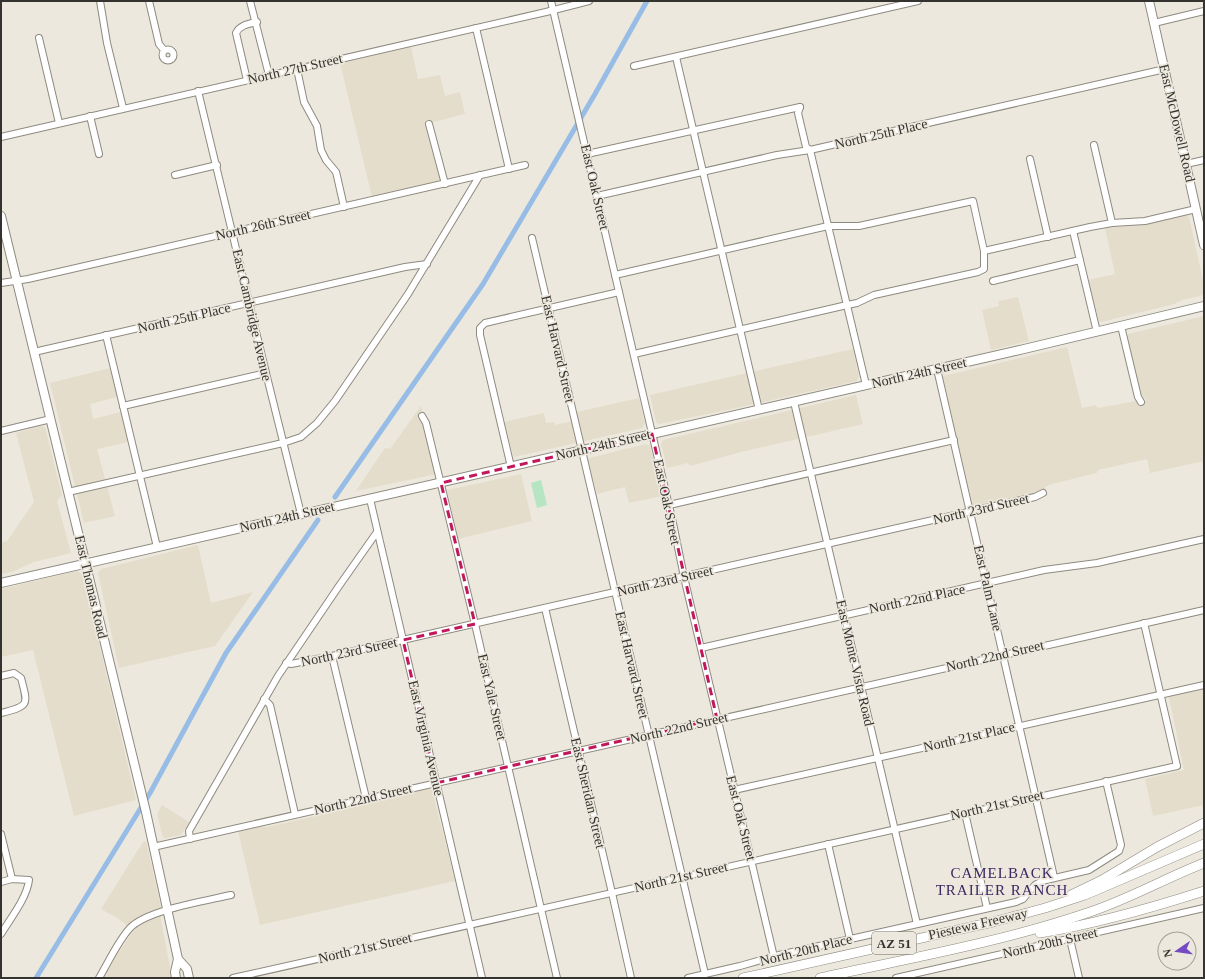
<svg xmlns="http://www.w3.org/2000/svg" width="1205" height="979" font-family="Georgia,serif">
	<style>
		.built { fill: #e4ddcb }
		.green { fill: #b5e5c2 }
		.lines { fill: none; stroke-linecap: round; stroke-linejoin: round }
		.canal { stroke: #97bce5; stroke-width: 5 }
		.minor-casing { stroke: #8e8a80; stroke-width: 8 }
		.major-casing { stroke: #8e8a80; stroke-width: 10 }
		.highway-casing { stroke: #8e8a80; stroke-width: 10 }
		.minor { stroke: #fff; stroke-width: 6 }
		.major { stroke: #fff; stroke-width: 8 }
		.highway { stroke: #fff; stroke-width: 9 }
		.marked { fill: none; stroke: #c2185b; stroke-width: 3; stroke-dasharray: 8 5; stroke-linejoin: round }
		.labels { text-anchor: middle; dominant-baseline: central; stroke-width: 3.5; stroke-linejoin: round; paint-order: stroke }
		.shield { fill: #ece8dd; stroke: #6c6963; stroke-width: 1 }
		.shield-label { font-size: 13px; font-weight: bold; fill: #35332f }
		.street-label { font-size: 14px; fill: #35332f; stroke: #ece8dd }
		.neighbourhood-label { font-size: 15px; letter-spacing: 1px; fill: #3b2762; stroke: #ece8dd }
	</style>
	<rect width="100%" height="100%" fill="#ece8dd"/>
	<g class="built">
		<polygon points="411,46 418,79 440,75 445,96 460,92 465,114 426,124 441,182 372,197 340,63"/>
		<polygon points="1185,215 1189,217 1204,285 1204,294 1200,296 1182,300 1174,304 1101,322 1099,321 1088,280 1115,274 1105,228 1140,225"/>
		<polygon points="1018,297 1029,341 991,350 982,310 999,306 998,301"/>
		<polygon points="1204,316 1204,461 1150,473 1147,459 1098,470 1097,473 1052,484 1045,487 1046,491 973,508 943,378 943,376 1067,347 1082,408 1095,405 1098,408 1136,401 1138,405 1142,406 1145,404 1146,401 1145,398 1141,395 1127,338 1128,334"/>
		<polygon points="853,349 859,376 857,381 723,411 659,424 656,422 650,395"/>
		<polygon points="110,368 117,397 90,404 93,419 121,412 128,442 97,449 115,516 84,523 50,383"/>
		<polygon points="856,395 863,424 741,452 690,466 688,463 667,468 661,444 663,440"/>
		<polygon points="639,398 645,424 642,428 514,457 513,455 504,422 544,413 546,423 554,422 555,425 578,420 577,412"/>
		<polygon points="421,406 437,474 356,491 385,448 390,449"/>
		<polygon points="41,426 45,427 62,495 57,501 71,553 34,562 12,572 1,574 1,543 7,541 34,502 16,433"/>
		<polygon points="646,444 650,446 662,496 629,503 625,487 597,494 588,460 589,458"/>
		<polygon points="521,474 532,521 458,539 447,490"/>
		<polygon points="198,545 211,603 253,592 215,646 119,668 98,573 101,569"/>
		<polygon points="77,571 83,575 136,800 74,816 33,650 1,657 1,589"/>
		<polygon points="1204,689 1204,805 1153,816 1145,779 1184,770 1169,697"/>
		<polygon points="427,788 432,790 455,881 260,925 238,831 259,826 267,827 346,809 352,805"/>
		<polygon points="162,805 189,822 181,835 166,838 163,838 157,814"/>
		<polygon points="146,841 161,907 161,920 172,978 103,978 118,953 134,930 117,918 101,909 143,842"/>
	</g>
	<polygon class="green" points="541,480 547,505 537,508 531,483"/>
	<g class="lines">
		<g class="canal">
			<polyline points="335,497 483,284 595,94 647,1"/>
			<polyline points="36,978 150,793 226,653 318,520"/>
		</g>
		<g class="minor-casing">
			<g id="minor">
				<polyline points="100,1 107,43 123,108"/>
				<polyline points="149,1 159,44 164,50"/>
				<polyline points="250,1 269,75"/>
				<polyline points="551,1 673,523 684,577 774,957"/>
				<polyline points="1154,23 1204,11"/>
				<polyline points="476,28 509,169"/>
				<polyline points="39,38 59,123"/>
				<circle cx="168" cy="55" r="5.5"/>
				<polyline points="676,57 759,410"/>
				<polyline points="634,66 918,1"/>
				<polyline points="297,69 304,102 317,126 321,150 326,160 336,172 337,176 344,207"/>
				<path d="M247,80L236,33C240,25 248,24 257,22"/>
				<polyline points="198,91 266,373 301,514"/>
				<polyline points="800,107 798,113 806,147 810,150 866,385"/>
				<polyline points="90,116 99,154"/>
				<polyline points="429,124 445,184"/>
				<polyline points="1,137 546,12 589,1"/>
				<polyline points="1094,145 1112,223"/>
				<polyline points="587,154 800,107"/>
				<polyline points="1030,159 1048,237"/>
				<polyline points="1186,164 1204,160"/>
				<polyline points="175,175 217,165"/>
				<polyline points="597,196 777,155 810,150 1165,69"/>
				<polyline points="1073,231 1097,332"/>
				<polyline points="532,238 705,974"/>
				<polyline points="984,251 1090,227 1112,223 1145,221 1196,209"/>
				<polyline points="615,275 828,226 859,226 973,201 984,251 984,269 978,272 874,295 857,303 847,305 634,354"/>
				<polyline points="993,281 1080,260"/>
				<polyline points="1,283 28,279 525,165"/>
				<polyline points="1121,326 1138,397 1141,402"/>
				<polyline points="106,335 157,547"/>
				<polyline points="34,352 405,267 427,264"/>
				<polyline points="937,369 1054,877"/>
				<polyline points="794,402 917,924"/>
				<polyline points="123,406 266,373"/>
				<polyline points="422,416 426,423 475,624 557,978"/>
				<polyline points="1,431 51,419"/>
				<polyline points="511,467 480,335 480,328 485,323 619,292"/>
				<polyline points="68,492 283,443 301,437 317,423 335,401 408,294 480,175"/>
				<polyline points="370,499 482,978"/>
				<polyline points="669,505 954,440"/>
				<polyline points="545,608 612,893 631,978"/>
				<polyline points="701,648 1044,570 1097,563 1204,539"/>
				<polyline points="332,656 366,798"/>
				<polyline points="286,663 291,664 332,656 990,507 1035,497 1043,493"/>
				<path d="M1,676L14,673L21,678C28,705 30,706 1,713"/>
				<polyline points="264,699 270,705 295,814"/>
				<polyline points="734,790 1204,685"/>
				<polyline points="965,813 987,908"/>
				<polyline points="1,834 12,879"/>
				<polyline points="190,839 189,831 278,676 339,586 377,532"/>
				<polyline points="828,844 850,939"/>
				<polyline points="153,847 1204,610"/>
				<path d="M1,882L12,879L29,880C27,898 10,919 1,934"/>
				<polyline points="1070,939 1079,978"/>
				<path d="M99,978C108,963 118,941 130,928C147,910 205,901 231,895"/>
				<polyline points="233,978 1177,766 1144,623"/>
				<polyline points="688,978 740,966 779,955 1016,902 1023,899 1035,885 1042,881 1089,870 1119,851 1121,845 1106,781"/>
				<polyline points="896,978 1204,908"/>
			</g>
		</g>
		<g class="major-casing">
			<g id="major">
				<polyline points="1149,1 1204,245"/>
				<polyline points="1,216 146,812 178,959 175,972 176,978"/>
				<polyline points="1,583 1024,349 1204,306"/>
				<polyline points="178,959 187,969 189,978"/>
			</g>
		</g>
		<g class="highway-casing">
			<g id="highway">
				<polyline points="1071,895 1102,880 1157,847 1204,823"/>
				<path d="M1040,933C1095,924 1151,908 1204,891"/>
				<polyline points="743,978 993,922 1045,908 1085,895 1204,844"/>
				<path d="M820,978C911,958 1002,942 1090,912C1129,899 1166,878 1204,863"/>
			</g>
		</g>
		<use href="#minor" class="minor"/>
		<use href="#major" class="major"/>
		<use href="#highway" class="highway"/>
	</g>
	<path class="marked" d="M652,434L717,719L436,783L403,640L475,624L441,483Z"/>
	<g class="labels">
		<rect class="shield" x="872" y="932" width="44" height="22" rx="3"/>
		<g class="shield-label">
			<text x="894" y="943">AZ 51</text>
		</g>
		<g class="street-label">
			<text transform="translate(295 69) rotate(-13)">North 27th Street</text>
			<text transform="translate(1177 123) rotate(77)">East McDowell Road</text>
			<text transform="translate(881 134) rotate(-13)">North 25th Place</text>
			<text transform="translate(595 187) rotate(77)">East Oak Street</text>
			<text transform="translate(263 225) rotate(-13)">North 26th Street</text>
			<text transform="translate(252 315) rotate(77)">East Cambridge Avenue</text>
			<text transform="translate(184 318) rotate(-13)">North 25th Place</text>
			<text transform="translate(558 349) rotate(77)">East Harvard Street</text>
			<text transform="translate(919 373) rotate(-13)">North 24th Street</text>
			<text transform="translate(603 445) rotate(-13)">North 24th Street</text>
			<text transform="translate(667 502) rotate(78)">East Oak Street</text>
			<text transform="translate(981 509) rotate(-13)">North 23rd Street</text>
			<text transform="translate(287 517) rotate(-13)">North 24th Street</text>
			<text transform="translate(665 581) rotate(-13)">North 23rd Street</text>
			<text transform="translate(91 587) rotate(77)">East Thomas Road</text>
			<text transform="translate(988 588) rotate(77)">East Palm Lane</text>
			<text transform="translate(917 599) rotate(-12)">North 22nd Place</text>
			<text transform="translate(349 652) rotate(-12)">North 23rd Street</text>
			<text transform="translate(995 656) rotate(-13)">North 22nd Street</text>
			<text transform="translate(855 663) rotate(77)">East Monte Vista Road</text>
			<text transform="translate(632 665) rotate(77)">East Harvard Street</text>
			<text transform="translate(492 697) rotate(77)">East Yale Street</text>
			<text transform="translate(679 728) rotate(-13)">North 22nd Street</text>
			<text transform="translate(969 737) rotate(-13)">North 21st Place</text>
			<text transform="translate(426 738) rotate(77)">East Virginia Avenue</text>
			<text transform="translate(588 793) rotate(77)">East Sheridan Street</text>
			<text transform="translate(363 799) rotate(-13)">North 22nd Street</text>
			<text transform="translate(997 805) rotate(-13)">North 21st Street</text>
			<text transform="translate(741 818) rotate(76)">East Oak Street</text>
			<text transform="translate(681 877) rotate(-13)">North 21st Street</text>
			<text transform="translate(978 924) rotate(-13)">Piestewa Freeway</text>
			<text transform="translate(1050 943) rotate(-13)">North 20th Street</text>
			<text transform="translate(365 948) rotate(-13)">North 21st Street</text>
			<text transform="translate(806 950) rotate(-14)">North 20th Place</text>
		</g>
		<g class="neighbourhood-label">
			<text x="1002" y="873">CAMELBACK<tspan x="1002" dy="17">TRAILER RANCH</tspan></text>
		</g>
	</g>
	<rect width="1205" height="979" fill="none" stroke="#35332f" stroke-width="4"/>
	<g transform="translate(1177 951) rotate(257)"><circle r="19" fill="#ece8dd" stroke="#a3a097"/>
	<path d="M0-3L7 15L0 10L-7 15Z" fill="#754bc3"/>
	<text y="-6" font-size="11" font-weight="bold" text-anchor="middle" fill="#35332f">N</text>
	</g>
</svg>
